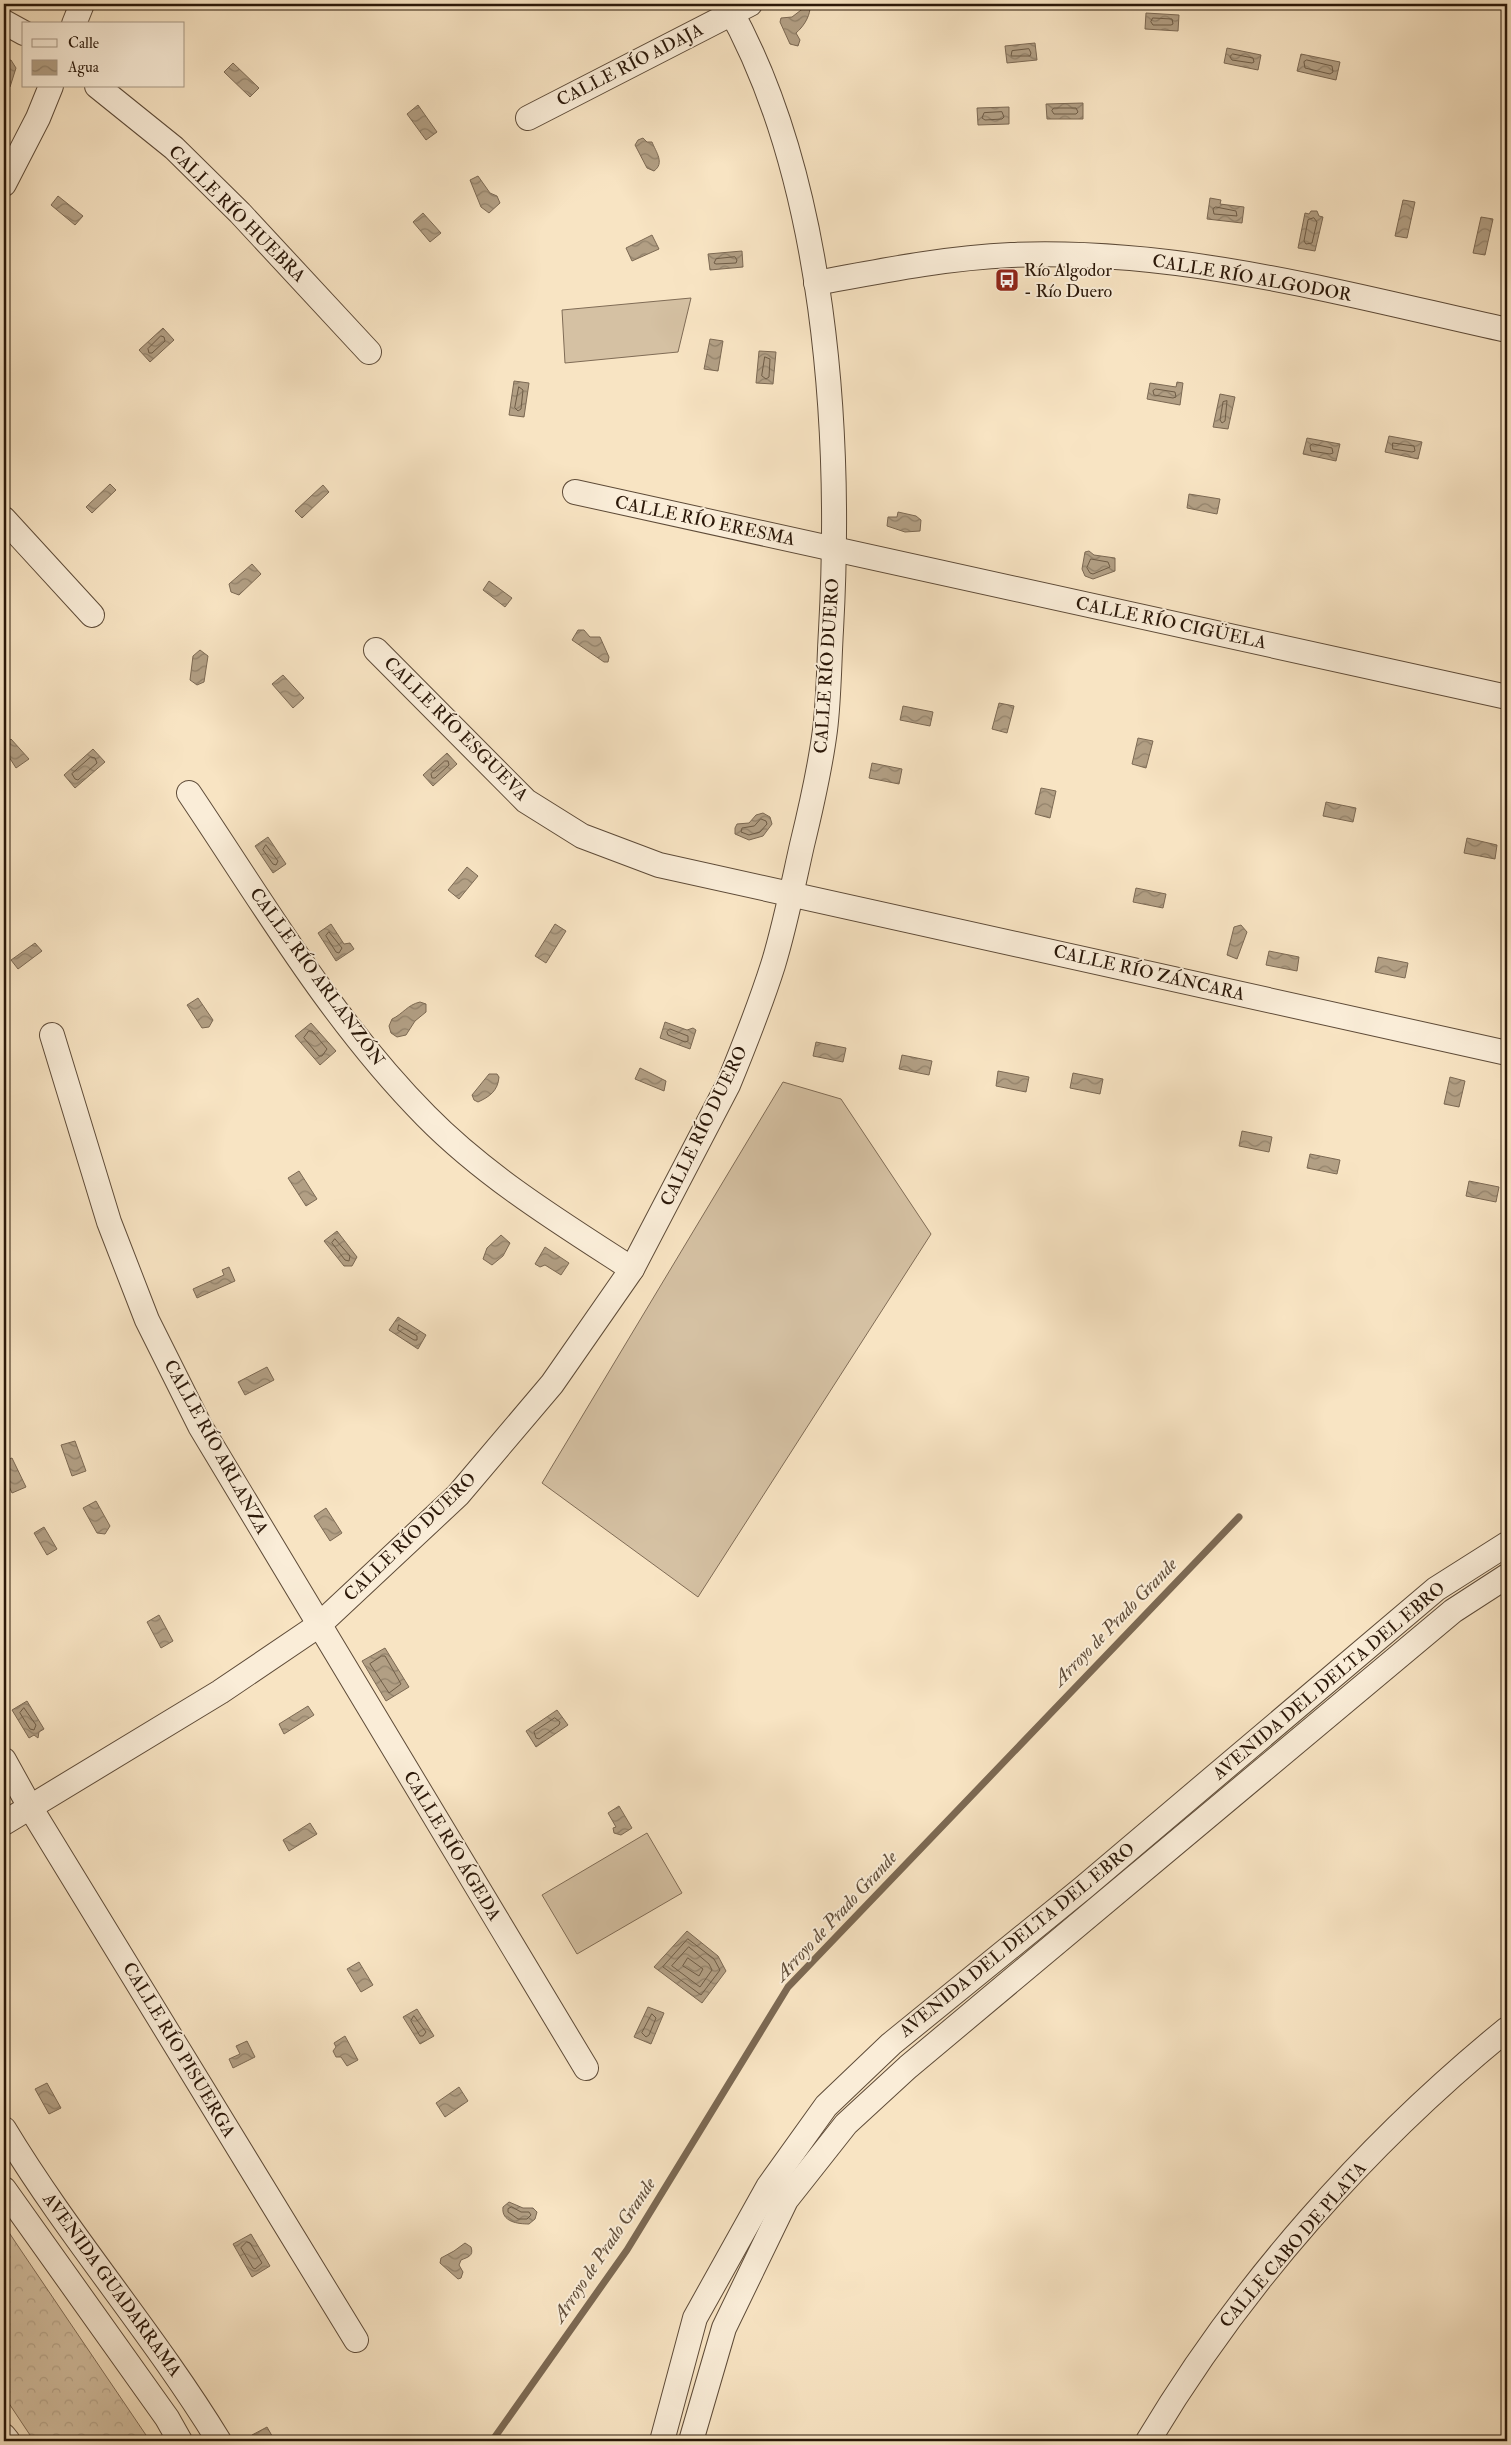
<svg xmlns="http://www.w3.org/2000/svg" width="1511" height="2445" font-family="'IM FELL Double Pica',serif">
	<style>
		.grass { fill: #d5c1a3; stroke: #806c56 }
		.forest { fill: url(#forest-crowns); stroke: #806c56 }
		.water { fill: url(#water-waves); stroke: #7c6953 }
		.lines { fill: none; stroke-linecap: round; stroke-linejoin: round }
		.shore { stroke: #6e5c46; stroke-width: 1 }
		.stream { stroke: #7c6953; stroke-width: 7 }
		.minor-casing { stroke: #5e4b38; stroke-width: 26 }
		.minor { stroke: #faedd8; stroke-width: 24 }
		.labels { text-anchor: middle; dominant-baseline: central; stroke-width: 4; stroke-linejoin: round; paint-order: stroke }
		.street-label { font-size: 18px; fill: #2b1809; stroke: #faedd8 }
		.poi-label { font-size: 18px; fill: #2b1809; stroke: #faedd8; text-anchor: start }
		.water-label { font-size: 19px; font-style: italic; fill: #614e3a; stroke: #faedd8 }
	</style>
	<defs>
		<pattern id="forest-crowns" width="20" height="18" patternUnits="userSpaceOnUse" patternTransform="scale(1.25)"><rect width="20" height="18" fill="#d5c1a3"/><path d="M2 6a3 3 0 1 1 6 0M12 15a3 3 0 1 1 6 0" fill="none" stroke="#b7a58b"/></pattern>
		<pattern id="water-waves" width="16" height="10" patternUnits="userSpaceOnUse" patternTransform="scale(1.25)"><rect width="16" height="10" fill="#b29f84"/><path d="M0 5q4-4 8 0t8 0" fill="none" stroke="#91816a"/></pattern>
	</defs>
	<rect width="100%" height="100%" fill="#f8e4c3"/>
	<filter id="stains"><feTurbulence type="fractalNoise" baseFrequency=".004" numOctaves="4"/><feColorMatrix values="0 0 0 0 .2 0 0 0 0 .09 0 0 0 0 .02 0 0 0 .5 -.17"/></filter>
	<radialGradient id="worn" r=".72"><stop offset=".6" stop-color="#630" stop-opacity="0"/><stop offset="1" stop-color="#630" stop-opacity=".3"/></radialGradient>
	<g class="grass">
		<polygon points="691,298 678,352 565,363 562,310"/>
		<polygon points="783,1082 841,1099 931,1234 698,1597 542,1483"/>
		<polygon points="647,1833 682,1893 577,1954 542,1895"/>
	</g>
	<polygon class="forest" points="4,2225 18,2246 150,2441 34,2441 4,2396"/>
	<g class="water">
		<path d="M805,7L810,9C809,18 803,27 796,33L800,40L798,46L790,44L780,22L781,18L792,17Z"/>
		<polygon points="1146,13 1179,15 1178,31 1145,29"/>
		<polygon points="1035,43 1037,60 1007,63 1005,46"/>
		<polygon points="1227,48 1261,55 1258,70 1224,63"/>
		<polygon points="1301,54 1340,62 1336,80 1297,71"/>
		<polygon points="11,60 16,68 10,87 4,91 4,61"/>
		<polygon points="233,63 259,88 250,97 224,72"/>
		<polygon points="1083,103 1083,119 1047,119 1046,104"/>
		<polygon points="418,105 437,132 426,140 407,114"/>
		<polygon points="1009,107 1009,124 978,125 977,108"/>
		<path d="M643,138L647,142H652C656,152 665,163 654,171L647,168L635,145L638,140Z"/>
		<polygon points="478,176 490,193 497,196 500,203 489,213 481,207 470,180"/>
		<polygon points="58,196 83,216 75,225 51,205"/>
		<polygon points="1210,198 1221,200 1220,204 1244,207 1242,223 1207,219"/>
		<polygon points="1403,200 1415,202 1407,238 1395,236"/>
		<polygon points="1311,211 1317,211 1319,216 1323,217 1315,251 1298,248 1305,213 1309,214"/>
		<polygon points="423,213 441,233 430,242 413,222"/>
		<polygon points="1481,217 1493,219 1485,255 1473,253"/>
		<polygon points="652,235 659,249 632,261 626,248"/>
		<polygon points="742,251 743,267 710,270 708,254"/>
		<polygon points="163,328 174,340 150,362 139,350"/>
		<polygon points="710,339 723,341 718,371 704,369"/>
		<polygon points="759,351 776,352 773,384 756,383"/>
		<polygon points="514,381 529,383 524,417 509,415"/>
		<polygon points="1177,382 1183,383 1180,405 1147,399 1150,383 1176,387"/>
		<polygon points="1220,394 1235,397 1228,429 1213,427"/>
		<polygon points="1389,436 1422,442 1418,459 1385,452"/>
		<polygon points="1307,438 1340,444 1336,461 1303,454"/>
		<polygon points="110,484 116,490 92,513 86,507"/>
		<polygon points="323,485 329,492 302,518 295,511"/>
		<polygon points="1189,494 1220,499 1217,514 1187,508"/>
		<polygon points="898,512 916,516 921,520 920,531 905,532 887,526 888,517 897,517"/>
		<polygon points="1089,551 1094,555 1115,558 1115,571 1093,579 1085,576 1082,569 1085,552"/>
		<polygon points="252,564 261,574 239,595 231,592 229,584"/>
		<polygon points="489,581 512,598 505,607 483,590"/>
		<polygon points="578,630 584,630 590,637 600,637 609,657 608,662 604,662 572,640"/>
		<polygon points="200,650 208,656 204,682 197,685 190,680 193,656"/>
		<polygon points="283,675 304,698 293,708 272,684"/>
		<polygon points="999,703 1014,706 1007,733 992,729"/>
		<polygon points="903,706 933,712 930,726 900,720"/>
		<polygon points="1138,738 1153,741 1146,768 1132,764"/>
		<polygon points="11,739 29,759 16,768 4,749 4,745"/>
		<polygon points="93,749 105,762 75,788 64,775"/>
		<polygon points="447,753 457,764 433,786 423,775"/>
		<polygon points="872,763 902,769 899,784 869,778"/>
		<polygon points="1041,788 1056,791 1050,818 1035,814"/>
		<polygon points="1326,802 1356,808 1353,822 1323,816"/>
		<polygon points="763,813 770,817 772,824 763,836 749,840 735,834 735,828 737,824 749,823 756,815"/>
		<polygon points="268,837 286,864 273,873 255,846"/>
		<polygon points="1467,838 1497,845 1495,859 1464,853"/>
		<polygon points="467,867 478,876 459,899 448,890"/>
		<polygon points="1136,888 1166,894 1163,908 1133,902"/>
		<polygon points="331,924 344,944 350,943 354,949 336,961 318,933"/>
		<polygon points="555,924 566,931 546,963 535,956"/>
		<polygon points="1241,925 1247,932 1237,959 1227,955 1234,927"/>
		<polygon points="35,943 42,951 18,969 11,960"/>
		<polygon points="1269,951 1299,957 1297,971 1266,965"/>
		<polygon points="1378,957 1408,963 1405,978 1375,972"/>
		<polygon points="198,998 213,1020 209,1027 202,1028 187,1005"/>
		<path d="M420,1002L426,1004V1012L415,1021L406,1035L397,1037L391,1033L389,1026L392,1019C403,1014 407,1005 420,1002Z"/>
		<polygon points="665,1022 687,1030 693,1028 696,1030 690,1049 660,1038"/>
		<polygon points="311,1023 336,1051 320,1065 295,1036"/>
		<polygon points="816,1042 846,1048 843,1062 813,1056"/>
		<polygon points="902,1055 932,1061 929,1075 899,1069"/>
		<polygon points="640,1068 666,1081 664,1091 635,1079"/>
		<polygon points="998,1071 1029,1077 1026,1092 996,1086"/>
		<polygon points="1073,1073 1103,1079 1100,1094 1070,1088"/>
		<path d="M489,1074H497L499,1077C498,1091 489,1097 478,1102L474,1100L472,1095Z"/>
		<polygon points="1450,1077 1465,1081 1459,1107 1444,1104"/>
		<polygon points="1242,1131 1272,1137 1269,1152 1239,1146"/>
		<polygon points="1310,1154 1340,1160 1337,1174 1307,1168"/>
		<polygon points="299,1171 317,1199 306,1206 288,1178"/>
		<polygon points="1469,1181 1499,1187 1496,1202 1466,1196"/>
		<polygon points="337,1231 357,1257 352,1266 344,1266 324,1241"/>
		<polygon points="501,1235 510,1243 503,1256 492,1265 483,1259 487,1248"/>
		<polygon points="545,1247 569,1263 561,1275 545,1265 540,1267 535,1264"/>
		<polygon points="229,1267 235,1281 197,1298 193,1289 224,1275 222,1270"/>
		<polygon points="398,1317 426,1335 418,1349 389,1330"/>
		<polygon points="267,1367 274,1380 245,1395 238,1382"/>
		<polygon points="75,1441 86,1471 72,1476 61,1445"/>
		<polygon points="12,1458 26,1487 12,1493 4,1475 4,1461"/>
		<polygon points="96,1501 110,1526 105,1534 97,1533 83,1508"/>
		<polygon points="326,1508 342,1533 330,1541 314,1516"/>
		<polygon points="44,1527 57,1549 47,1555 34,1533"/>
		<polygon points="159,1615 173,1641 161,1648 147,1622"/>
		<polygon points="385,1648 409,1687 386,1701 362,1661"/>
		<polygon points="27,1701 44,1729 39,1732 38,1738 34,1735 29,1738 12,1710"/>
		<polygon points="308,1706 314,1715 284,1734 279,1724"/>
		<polygon points="557,1710 568,1725 536,1747 526,1731"/>
		<polygon points="619,1806 632,1828 621,1835 614,1833 613,1828 616,1827 608,1813"/>
		<polygon points="310,1823 317,1834 289,1851 283,1840"/>
		<polygon points="687,1931 718,1956 726,1971 702,2003 654,1967"/>
		<polygon points="359,1962 373,1985 361,1992 347,1969"/>
		<polygon points="648,2007 664,2013 651,2044 634,2037"/>
		<polygon points="417,2009 434,2036 420,2044 403,2017"/>
		<polygon points="345,2036 358,2060 347,2066 341,2057 336,2057 333,2051 336,2047 334,2043"/>
		<polygon points="247,2041 255,2057 233,2068 229,2059 240,2054 236,2046"/>
		<polygon points="47,2083 61,2108 49,2114 35,2089"/>
		<polygon points="459,2087 468,2101 445,2117 436,2103"/>
		<path d="M509,2202L523,2208H533L537,2212L535,2219L529,2224C518,2224 501,2222 503,2207Z"/>
		<polygon points="251,2234 270,2266 252,2277 233,2244"/>
		<path d="M465,2243L471,2247C474,2256 468,2257 461,2260L459,2265L463,2272L461,2278L458,2279L440,2263L441,2258L454,2251Z"/>
		<polygon points="267,2427 275,2441 255,2441 252,2435"/>
	</g>
	<g class="lines">
		<g class="shore">
			<polygon points="1153,18 1172,19 1173,24 1171,25 1153,25 1151,22"/>
			<polygon points="1029,49 1031,53 1030,56 1011,56 1012,51"/>
			<polygon points="1233,54 1253,58 1254,62 1252,63 1232,60 1230,57"/>
			<polygon points="1307,60 1332,66 1333,72 1330,74 1305,68 1304,62"/>
			<polygon points="1054,108 1076,108 1078,112 1076,114 1054,114 1052,111"/>
			<polygon points="1002,112 1004,117 1002,119 985,120 982,118 984,113"/>
			<polygon points="1216,207 1236,211 1237,216 1214,214 1213,209"/>
			<polygon points="1314,218 1317,222 1312,243 1306,244 1304,241 1308,220"/>
			<polygon points="735,257 737,260 736,263 716,264 714,263 716,259"/>
			<polygon points="161,336 164,337 165,341 152,353 149,353 148,349"/>
			<polygon points="765,357 770,359 769,377 766,379 762,376"/>
			<polygon points="519,387 523,390 521,409 518,411 515,408"/>
			<polygon points="1156,389 1175,392 1176,397 1173,398 1154,395 1153,391"/>
			<polygon points="1227,401 1225,421 1222,423 1220,420 1223,402"/>
			<polygon points="1393,443 1414,446 1415,451 1412,452 1393,449"/>
			<polygon points="1313,444 1332,448 1333,453 1330,454 1311,451 1310,446"/>
			<polygon points="1091,559 1108,562 1110,567 1093,574 1090,573 1087,568"/>
			<polygon points="91,757 95,758 97,763 78,780 75,779 72,774"/>
			<polygon points="445,761 448,761 449,765 435,778 432,778 431,774"/>
			<polygon points="761,819 766,821 767,824 760,832 749,835 741,832 742,828 754,826"/>
			<polygon points="266,845 278,861 276,865 273,864 263,850"/>
			<polygon points="329,932 342,948 339,953 336,952 326,936"/>
			<polygon points="670,1029 688,1036 688,1041 685,1042 668,1035 667,1032"/>
			<polygon points="309,1031 312,1031 327,1049 322,1056 319,1056 304,1038"/>
			<polygon points="335,1239 350,1256 349,1261 345,1260 332,1243"/>
			<polygon points="399,1325 417,1336 417,1340 414,1340 398,1330"/>
			<polygon points="382,1656 385,1656 401,1684 389,1693 370,1664"/>
			<polygon points="24,1708 36,1725 34,1730 30,1729 20,1713"/>
			<polygon points="555,1718 560,1722 559,1725 539,1739 536,1738 534,1732"/>
			<polygon points="688,1939 714,1959 720,1970 701,1995 663,1967"/>
			<polygon points="689,1947 709,1964 712,1970 700,1987 672,1966"/>
			<polygon points="688,1958 703,1969 699,1976 683,1966"/>
			<polygon points="652,2014 656,2018 649,2035 646,2037 642,2033"/>
			<polygon points="414,2016 426,2032 423,2036 420,2036 411,2021"/>
			<polygon points="512,2207 521,2212 529,2212 531,2215 527,2219 518,2219 508,2212 508,2209"/>
			<polygon points="247,2242 250,2243 262,2263 255,2269 253,2268 241,2248"/>
		</g>
		<polyline class="stream" points="492,2441 627,2250 788,1987 1239,1517"/>
		<g class="minor-casing">
			<g id="minor">
				<polyline points="4,22 24,33"/>
				<polyline points="74,24 82,4"/>
				<polyline points="97,86 174,148 240,213 369,352"/>
				<polyline points="528,118 750,4"/>
				<polyline points="4,184 38,118 51,86"/>
				<path d="M816,283C881,271 945,258 1011,255C1180,248 1344,294 1507,330"/>
				<polyline points="575,492 1507,697"/>
				<polyline points="4,519 92,615"/>
				<polyline points="376,650 526,801 582,836 659,865 1507,1053"/>
				<path d="M189,793C263,903 332,1021 426,1116C486,1177 561,1223 632,1269"/>
				<polyline points="52,1035 109,1222 147,1320 200,1426 586,2068"/>
				<polyline points="4,1760 30,1807 356,2340"/>
				<path d="M4,1823L220,1692L319,1625L458,1495L552,1384L632,1269L728,1085C744,1046 760,1006 773,965C785,926 793,885 802,845C811,808 820,769 825,730C829,698 829,663 831,630C842,432 826,179 727,4"/>
				<path d="M4,2129C69,2237 153,2333 219,2441"/>
				<polyline points="4,2189 167,2418 180,2441"/>
				<polyline points="4,2436 8,2441"/>
				<polyline points="662,2441 695,2318 768,2187 826,2106 891,2044 1083,1888 1436,1589 1507,1544"/>
				<polyline points="691,2441 724,2328 786,2200 846,2124 908,2067 1453,1611 1507,1576"/>
				<path d="M1148,2441C1241,2285 1366,2144 1507,2029"/>
			</g>
		</g>
		<use href="#minor" class="minor"/>
	</g>
	<defs>
		<g id="bus-square" transform="scale(1.25)"><rect x="-9" y="-9" width="18" height="18" rx="4" fill="#8f2418" stroke="#faedd8"/><path d="M-5-6H5V4H4V6H2V4H-2V6H-4V4H-5ZM-3.5-4V0h7V-4ZM-3.5 1.2v1.5H-2V1.2ZM2 1.2v1.5H3.5V1.2Z" fill="#fff"/></g>
	</defs>
	<g fill-rule="evenodd">
		<use href="#bus-square" x="1007" y="280"/>
	</g>
	<g class="labels">
		<g class="street-label">
			<text transform="translate(630 65) rotate(-27)">CALLE RÍO ADAJA</text>
			<text transform="translate(237 214) rotate(45)">CALLE RÍO HUEBRA</text>
			<text transform="translate(1252 278) rotate(10)">CALLE RÍO ALGODOR</text>
			<text transform="translate(705 521) rotate(12)">CALLE RÍO ERESMA</text>
			<text transform="translate(1171 623) rotate(12)">CALLE RÍO CIGÜELA</text>
			<text transform="translate(827 666) rotate(-86)">CALLE RÍO DUERO</text>
			<text transform="translate(456 729) rotate(45)">CALLE RÍO ESGUEVA</text>
			<text transform="translate(1149 973) rotate(13)">CALLE RÍO ZÁNCARA</text>
			<text transform="translate(317 977) rotate(54)">CALLE RÍO ARLANZÓN</text>
			<text transform="translate(704 1126) rotate(-64)">CALLE RÍO DUERO</text>
			<text transform="translate(216 1447) rotate(61)">CALLE RÍO ARLANZA</text>
			<text transform="translate(410 1537) rotate(-44)">CALLE RÍO DUERO</text>
			<text transform="translate(1329 1681) rotate(-40)">AVENIDA DEL DELTA DEL EBRO</text>
			<text transform="translate(452 1846) rotate(59)">CALLE RÍO ÁGEDA</text>
			<text transform="translate(1017 1940) rotate(-39)">AVENIDA DEL DELTA DEL EBRO</text>
			<text transform="translate(179 2050) rotate(59)">CALLE RÍO PISUERGA</text>
			<text transform="translate(1293 2245) rotate(-49)">CALLE CABO DE PLATA</text>
			<text transform="translate(112 2285) rotate(54)">AVENIDA GUADARRAMA</text>
		</g>
		<g class="poi-label">
			<text x="1024" y="270">Río Algodor<tspan x="1024" dy="21">- Río Duero</tspan></text>
		</g>
		<g class="water-label">
			<text transform="translate(1115 1622) rotate(-46)">Arroyo de Prado Grande</text>
			<text transform="translate(836 1916) rotate(-47)">Arroyo de Prado Grande</text>
			<text transform="translate(604 2250) rotate(-56)">Arroyo de Prado Grande</text>
		</g>
	</g>
	<rect width="1511" height="2445" fill="none" stroke="#f8e4c3" stroke-width="20"/>
	<rect x="5" y="5" width="1501" height="2435" fill="none" stroke="#2b1809" stroke-width="2.5"/>
	<rect x="10" y="10" width="1491" height="2425" fill="none" stroke="#2b1809"/>
	<rect x="22" y="22" width="162" height="65" fill="#faedd8" stroke="#a79885"/>
	<rect x="32" y="39" width="25" height="8" fill="#faedd8" stroke="#a79885"/>
	<text x="68" y="48" font-size="15" fill="#2b1809">Calle</text>
	<rect x="32" y="60" width="25" height="15" fill="url(#water-waves)" stroke="#a79885"/>
	<text x="68" y="72" font-size="15" fill="#2b1809">Agua</text>
	<rect width="100%" height="100%" filter="url(#stains)"/>
	<rect width="100%" height="100%" fill="url(#worn)"/>
</svg>
